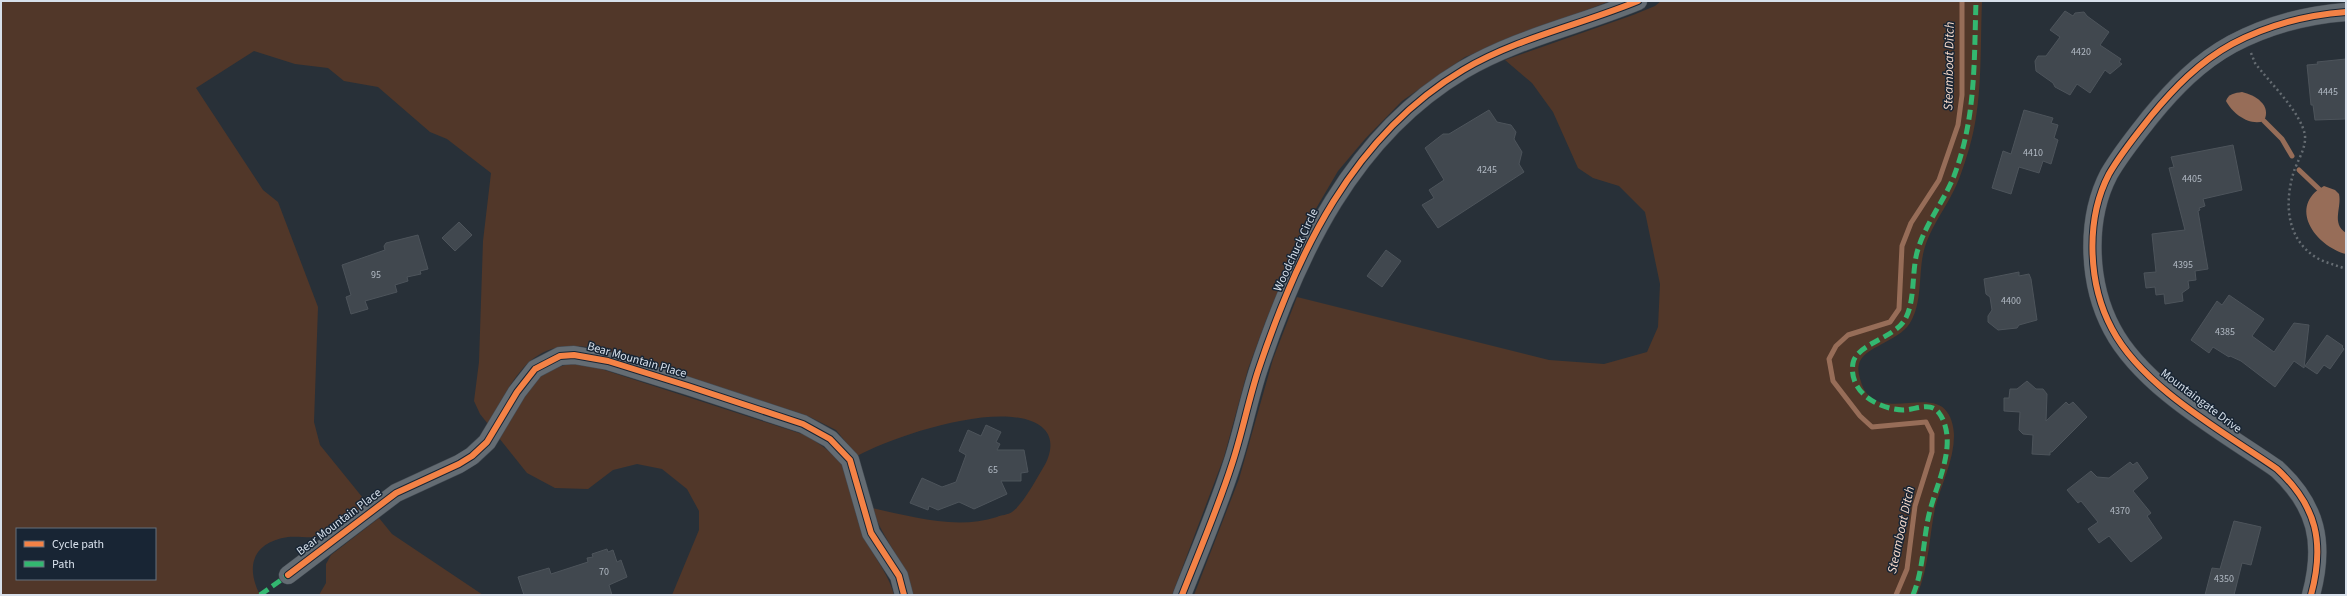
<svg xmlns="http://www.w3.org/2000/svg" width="2347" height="596" font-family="'Source Sans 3',sans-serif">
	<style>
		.green { fill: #513729; fill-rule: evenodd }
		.water { fill: #976d58 }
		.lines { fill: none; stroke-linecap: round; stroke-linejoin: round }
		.stream { stroke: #976d58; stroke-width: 5 }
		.building { fill: #41484f; stroke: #4d545b }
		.street-casing { stroke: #454c54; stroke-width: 19 }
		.path { stroke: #656c72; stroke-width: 2.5; stroke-dasharray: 2 3; stroke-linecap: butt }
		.street { stroke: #646c73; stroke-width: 18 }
		.quiet { stroke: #33b770; stroke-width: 5; stroke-dasharray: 10 5; stroke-linecap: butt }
		.cycleway-casing { stroke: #182534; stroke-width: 8 }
		.cycleway { stroke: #f48246; stroke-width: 6 }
		.labels { text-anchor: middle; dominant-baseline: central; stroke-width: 3; stroke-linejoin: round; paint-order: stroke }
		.number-label { font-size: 10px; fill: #b2bac4 }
		.street-label { font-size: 12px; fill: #d7e0eb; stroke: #182534 }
		.water-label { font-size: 13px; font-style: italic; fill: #fadccc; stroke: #182534 }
	</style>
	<rect width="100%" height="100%" fill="#283038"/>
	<g class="green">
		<path d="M1,1H1610L1465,57L1402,101L1365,139L1338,171L1304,229L1266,320L1248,369L1224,457L1172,595H913C907,563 882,539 872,508C914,517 956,530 997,517C1001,515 1008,515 1012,512C1023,504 1036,480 1043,468C1050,457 1055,440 1044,429C1010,396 893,436 857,456L836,430L808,416L599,349C532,335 517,373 488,424L480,414L474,401L479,362L483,241L491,173L447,139L430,132L378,87L344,81L328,68L295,64L254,51L196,88L263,190L278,202L318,307L314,422L320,445L367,503C352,515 335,533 315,537C307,538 297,536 288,537C253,542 245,566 260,595H1ZM17,529H155V579H17Z"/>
		<path d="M1661,1H1982C1980,50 1983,103 1969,149C1964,165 1959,182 1951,196C1942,213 1929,231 1924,250C1918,273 1923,302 1910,323C1898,342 1863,347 1859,364C1857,371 1860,378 1862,385C1877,423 1930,387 1947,412C1952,418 1954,429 1954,436C1954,460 1941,485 1935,508C1929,538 1929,567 1917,595H1194L1239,479L1273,359L1297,297L1549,360L1604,364L1647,352L1658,327L1660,284L1645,212L1619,186L1593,178L1578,168L1553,112L1532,83L1505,60L1633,15L1655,6Z"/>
		<path d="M573,363L589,365L805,435C817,442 829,450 839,461C852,477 853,511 861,530C870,553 888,571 894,595H672L699,530V511L687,489L662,469L637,464L613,470L588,489L555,488L527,473L499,438C512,418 523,392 541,376C550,369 562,366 573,363Z"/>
		<polygon points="379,518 392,534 483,595 319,595 326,583 326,564 331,555"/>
	</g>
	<g class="water">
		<path d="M2242,92C2255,95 2272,105 2264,121C2249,126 2233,114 2226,101C2228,94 2235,93 2242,92Z"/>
		<path d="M2324,186L2335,190L2339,194C2342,208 2331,223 2346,233V254C2315,246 2287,206 2324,186Z"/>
	</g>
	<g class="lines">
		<g class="stream">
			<polyline points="2264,121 2282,139 2292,156"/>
			<polyline points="2299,170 2319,189"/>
			<polyline points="1896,595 1907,569 1915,506 1932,452 1932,434 1926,422 1872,427 1860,416 1833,381 1829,359 1836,346 1848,335 1890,322 1899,309 1902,246 1911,223 1939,180 1958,125 1962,95 1962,1"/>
		</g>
	</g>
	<g class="building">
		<polygon points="2065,11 2073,16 2075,13 2084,12 2087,16 2109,32 2100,45 2121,59 2119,62 2122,64 2110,74 2105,70 2090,93 2077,84 2070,95 2055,87 2053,83 2036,71 2035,61 2038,56 2046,56 2060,37 2050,30"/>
		<polygon points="2346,59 2345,119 2315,120 2313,105 2311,105 2307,65 2318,64 2317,62"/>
		<polygon points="1489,110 1497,122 1511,125 1516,132 1514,139 1522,152 1519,164 1524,172 1438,228 1422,205 1434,198 1429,190 1444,180 1425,148 1443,134 1449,134"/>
		<polygon points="2024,110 2053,118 2051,123 2058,125 2054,138 2058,140 2051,164 2043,161 2039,173 2019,167 2011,194 1992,188 2003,151 2011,154"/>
		<polygon points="2233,145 2242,190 2203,199 2205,206 2199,208 2200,210 2198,211 2208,269 2195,271 2196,280 2188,281 2189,288 2182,293 2183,301 2165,304 2164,294 2156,295 2155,287 2146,288 2144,273 2156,272 2152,234 2185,230 2169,168 2174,167 2171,157"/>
		<polygon points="459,222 472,235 455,251 442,238"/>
		<polygon points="418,235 428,269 420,271 421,274 407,277 408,281 395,285 397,292 365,301 368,309 351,314 346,297 351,295 342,265 385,250 384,246 386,243"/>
		<polygon points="1386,250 1401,261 1382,287 1367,276"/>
		<polygon points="2019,272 2019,276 2029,274 2031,279 2037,320 2019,325 2017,328 1998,330 1988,322 1988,316 1992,310 1990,297 1986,294 1984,279"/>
		<polygon points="2229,295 2264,319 2252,336 2274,352 2294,323 2309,325 2304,368 2294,361 2275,387 2241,361 2230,356 2229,357 2213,347 2209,353 2191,340 2217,301 2222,305"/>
		<polygon points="2327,335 2343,346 2342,347 2344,349 2330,369 2324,365 2317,374 2305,366"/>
		<polygon points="2027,381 2036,389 2043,389 2047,394 2046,421 2066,402 2069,405 2073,402 2087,417 2052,452 2050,452 2050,455 2032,454 2033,435 2023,434 2019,430 2020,412 2004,411 2004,398 2009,398 2010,389 2017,389"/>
		<polygon points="986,425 1001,432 996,442 1000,444 997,450 1024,450 1028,472 1021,473 1021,481 1001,481 1007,494 974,509 959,502 938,510 929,506 928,510 910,503 922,478 942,487 956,482 966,455 959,451 968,430 981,436"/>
		<polygon points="2130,462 2133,465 2137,462 2148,478 2133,491 2151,513 2147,516 2162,538 2131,562 2109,536 2099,543 2088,529 2098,522 2081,501 2078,503 2067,490 2091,471 2097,477 2109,478"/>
		<polygon points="2234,521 2261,527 2251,565 2242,563 2234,595 2205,595 2212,568 2220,569"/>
		<polygon points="607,549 608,552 613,550 617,562 621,560 627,577 609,585 612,595 524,595 518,577 549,568 551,574 588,562 587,558 593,557 592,554"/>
	</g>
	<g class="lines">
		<g class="street-casing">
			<g id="street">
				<polyline points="288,575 396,493 459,464 472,456 487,442 517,392 535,369 560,356 574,355 608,361 688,386 803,424 830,439 850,460 871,533 899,576 904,595"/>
				<path d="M1182,595C1199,552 1218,508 1232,464C1242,434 1248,402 1258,371C1297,254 1352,136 1463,70C1517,38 1580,25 1638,1"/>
				<path d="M2311,595C2325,543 2317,506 2277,469C2224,432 2143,388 2112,329C2088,284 2085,220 2109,174C2121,153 2136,135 2151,116C2174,88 2199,62 2232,44C2268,25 2306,15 2346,12"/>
			</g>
		</g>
		<path class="path" d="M2251,53L2255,63C2269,82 2302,113 2305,136C2306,148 2298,160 2294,171C2284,203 2286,239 2317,258C2326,263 2336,265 2346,269"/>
		<use href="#street" class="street"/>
		<g class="quiet">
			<polyline points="260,595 288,575"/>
			<path d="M1913,595C1923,571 1923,544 1928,519C1933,494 1945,472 1947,447C1948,436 1946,422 1939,413C1931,401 1915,410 1903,410C1878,409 1848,392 1853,363C1856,345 1893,338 1904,321C1916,303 1911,270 1918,249C1926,223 1944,201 1954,176C1976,118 1974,62 1976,1"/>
		</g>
		<g class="cycleway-casing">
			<g id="cycleway">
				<polyline points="288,575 396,493 459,464 472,456 487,442 517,392 535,369 560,356 574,355 608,361 688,386 803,424 830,439 850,460 871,533 899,576 904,595"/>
				<path d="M1182,595C1199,552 1218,508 1232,464C1242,434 1248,402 1258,371C1297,254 1352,136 1463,70C1517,38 1580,25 1638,1"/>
				<path d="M2311,595C2325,543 2317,506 2277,469C2224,432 2143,388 2112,329C2088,284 2085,220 2109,174C2121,153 2136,135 2151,116C2174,88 2199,62 2232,44C2268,25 2306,15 2346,12"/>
			</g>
		</g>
		<use href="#cycleway" class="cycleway"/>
	</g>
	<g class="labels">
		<g class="number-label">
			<text x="2081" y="52">4420</text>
			<text x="2328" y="92">4445</text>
			<text x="2033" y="153">4410</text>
			<text x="1487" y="170">4245</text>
			<text x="2192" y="179">4405</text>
			<text x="2183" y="265">4395</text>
			<text x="376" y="275">95</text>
			<text x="2011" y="301">4400</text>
			<text x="2225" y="332">4385</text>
			<text x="993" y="470">65</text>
			<text x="2120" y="511">4370</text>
			<text x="604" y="572">70</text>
			<text x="2224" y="579">4350</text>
		</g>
		<g class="street-label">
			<text transform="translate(1296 250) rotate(-65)">Woodchuck Circle</text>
			<text transform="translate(637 360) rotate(16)">Bear Mountain Place</text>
			<text transform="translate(2201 401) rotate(37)">Mountaingate Drive</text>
			<text transform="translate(339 522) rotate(-37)">Bear Mountain Place</text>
		</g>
		<g class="water-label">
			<text transform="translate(1949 66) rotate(-89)">Steamboat Ditch</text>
			<text transform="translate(1901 530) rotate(-78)">Steamboat Ditch</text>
		</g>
	</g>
	<rect width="2347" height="596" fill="none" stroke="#d7e0eb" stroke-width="4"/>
	<rect x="16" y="528" width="140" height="52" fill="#182534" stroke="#64707d"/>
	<rect x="24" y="541" width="20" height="6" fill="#f48246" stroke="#64707d"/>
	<text x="52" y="548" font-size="12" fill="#d7e0eb">Cycle path</text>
	<rect x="24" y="561" width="20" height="6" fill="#33b770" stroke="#64707d"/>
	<text x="52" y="568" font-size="12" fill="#d7e0eb">Path</text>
</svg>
